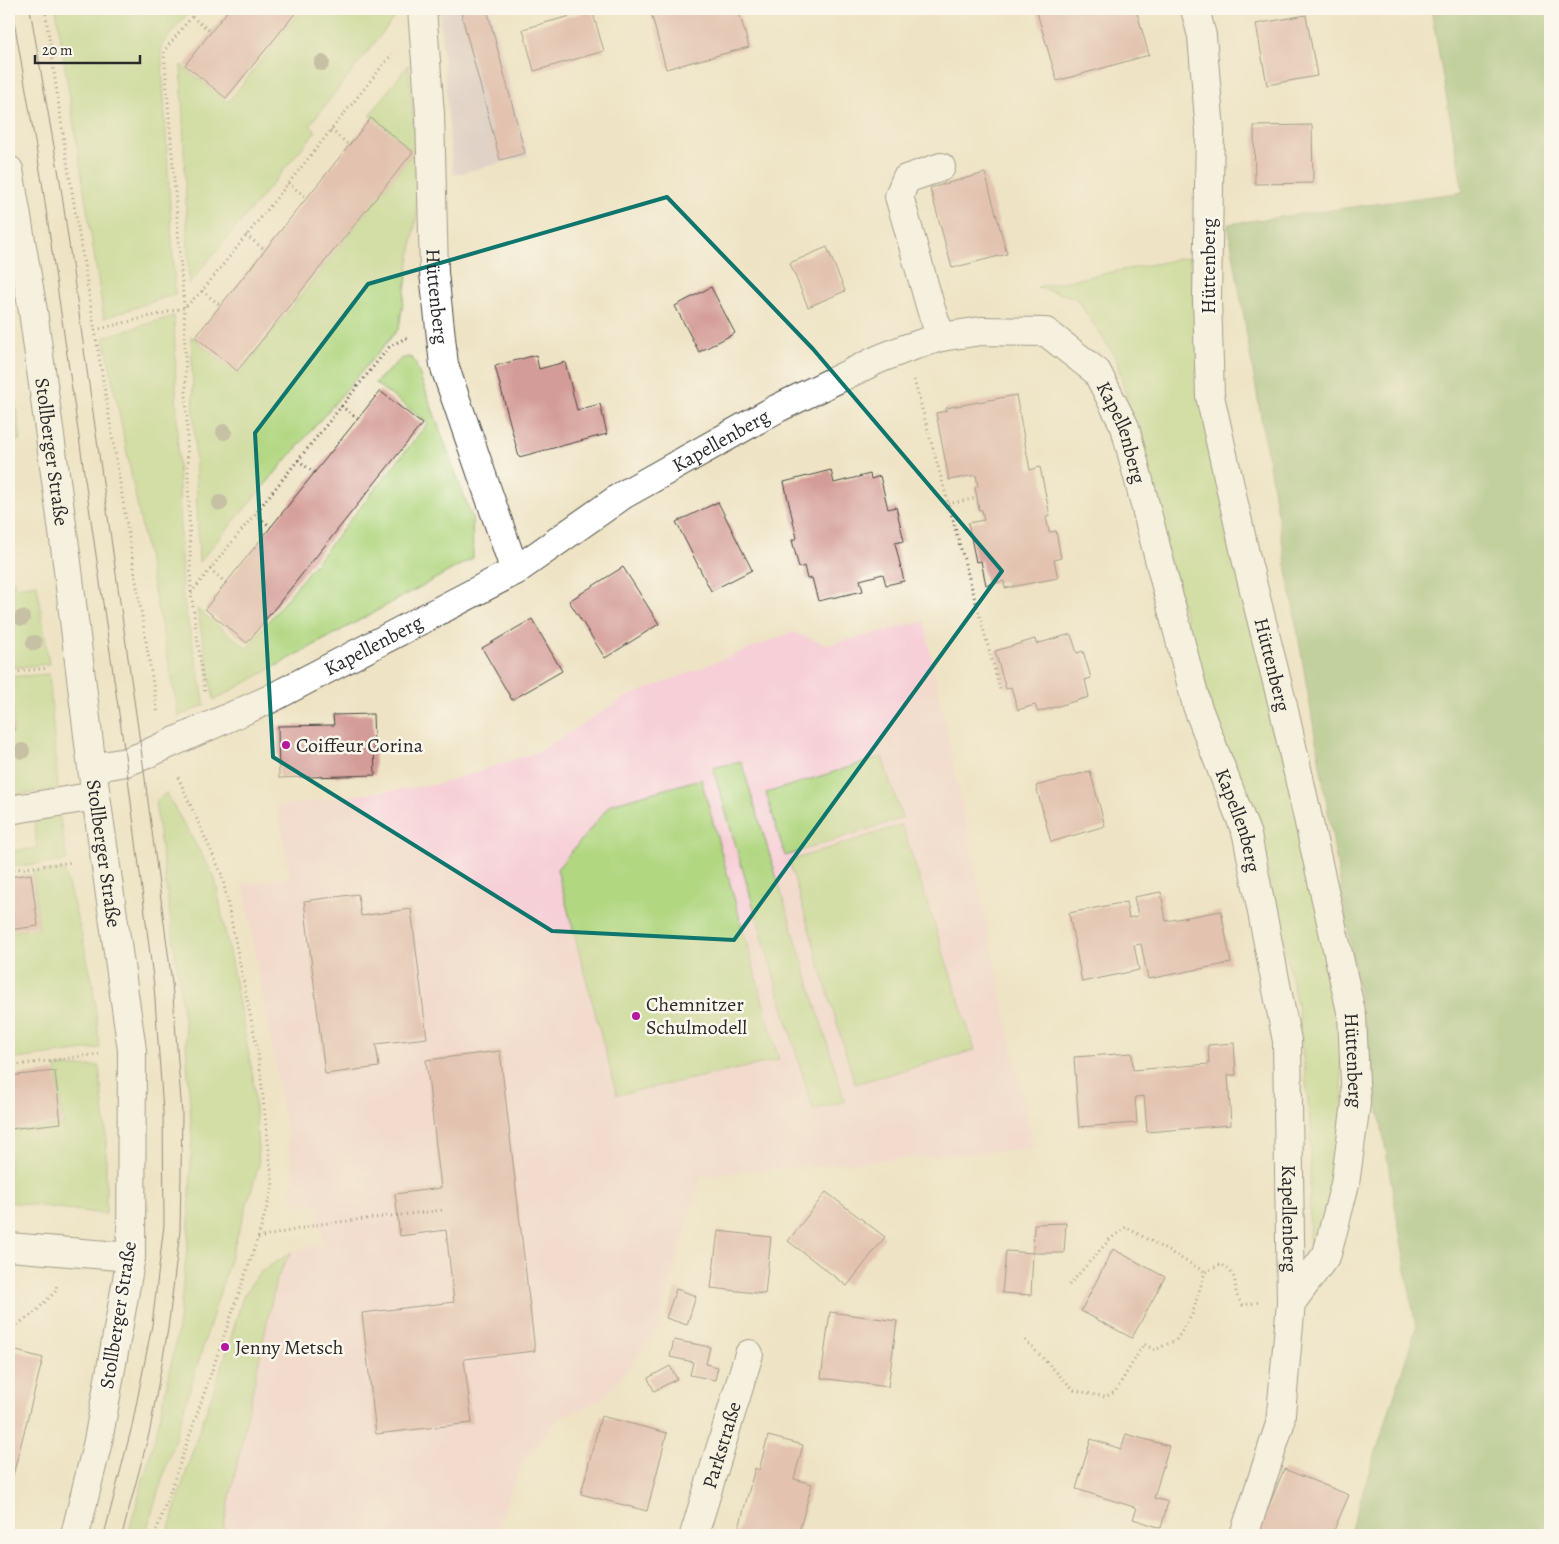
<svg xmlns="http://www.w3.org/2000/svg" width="1559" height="1544" font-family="Alegreya,serif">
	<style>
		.built { fill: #f6cfd7 }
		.industrial { fill: #d1bdc9 }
		.green { fill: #b1d781; stroke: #6e8156 }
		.forest { fill: #8cb86f; stroke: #5c724d }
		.building { fill: #d49c98 }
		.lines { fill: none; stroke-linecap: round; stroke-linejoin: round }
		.minor-casing { stroke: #484742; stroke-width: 30 }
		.path { stroke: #484742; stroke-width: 3; stroke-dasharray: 1 4; stroke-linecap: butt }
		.minor { stroke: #fff; stroke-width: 28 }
		.tram { stroke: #2b2b2b; stroke-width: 1 }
		.tree { fill: #95957b }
		.marked { fill: none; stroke: #0f766e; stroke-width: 4; stroke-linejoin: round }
		.poi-dot { fill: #b5179e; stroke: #fbf7ec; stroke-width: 2 }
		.labels { text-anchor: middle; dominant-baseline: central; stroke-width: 5; stroke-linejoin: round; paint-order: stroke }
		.street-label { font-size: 20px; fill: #2b2b2b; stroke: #fbf7ec }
		.poi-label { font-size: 20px; fill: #2b2b2b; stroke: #fbf7ec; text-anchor: start }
	</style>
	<rect width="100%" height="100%" fill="#fbf7ec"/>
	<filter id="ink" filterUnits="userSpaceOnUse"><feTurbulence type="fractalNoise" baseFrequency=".02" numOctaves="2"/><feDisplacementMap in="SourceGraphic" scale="10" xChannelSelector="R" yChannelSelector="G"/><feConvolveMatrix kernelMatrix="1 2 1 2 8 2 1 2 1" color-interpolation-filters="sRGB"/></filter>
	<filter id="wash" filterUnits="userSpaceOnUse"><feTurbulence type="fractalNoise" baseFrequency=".0096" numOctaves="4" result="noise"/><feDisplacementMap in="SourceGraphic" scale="20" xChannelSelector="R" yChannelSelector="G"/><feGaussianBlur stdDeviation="1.12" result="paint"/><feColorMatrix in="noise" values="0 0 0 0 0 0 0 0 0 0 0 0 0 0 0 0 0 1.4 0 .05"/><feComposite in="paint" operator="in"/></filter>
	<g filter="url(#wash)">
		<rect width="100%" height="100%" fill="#eee3c4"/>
		<polygon class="built" points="924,621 1033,1148 701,1175 657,1331 603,1399 560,1418 527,1455 511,1489 496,1535 222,1535 276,1280 291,1252 305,1247 323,1244 318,1203 302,1206 291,1196 294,1174 243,884 290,876 277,806 440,784 540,751 624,698 793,632 828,645"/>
		<polygon class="industrial" points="439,9 490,9 528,156 453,175"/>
		<g class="green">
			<polygon points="56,9 191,9 161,46 175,294 104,318"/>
			<polygon points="302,9 401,9 310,125 316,131 189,284 181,65 228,102"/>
			<polygon points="408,65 421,186 399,328 199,562 191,336 238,375 414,152 370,115"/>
			<polygon points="1189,257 1202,396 1337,991 1343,1104 1327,1231 1309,1245 1311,1129 1298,1008 1261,843 1205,691 1116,358 1076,298 1037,287"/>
			<polygon points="174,316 182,593 205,705 179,716 104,337"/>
			<polygon points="408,357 412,358 415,362 472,518 473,558 214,700 197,609 247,648 428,423 375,383 401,359"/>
			<polygon points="9,364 21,440 9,442"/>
			<polygon points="9,580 13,580 15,587 37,584 49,664 9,668"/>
			<polygon points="49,674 58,789 9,796 9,733 14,732 9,677"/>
			<polygon points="882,757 902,818 785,856 766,793"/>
			<polygon points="741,761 845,1101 813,1110 713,768"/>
			<polygon points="701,779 779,1060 617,1095 557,869 611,804"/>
			<polygon points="166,793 215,878 253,1077 259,1165 145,1535 128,1535 158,1426 177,1337 188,1241 192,1139 185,1027 155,802"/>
			<polygon points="59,813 67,861 9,867 9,852 37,848 34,817"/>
			<polygon points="902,825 975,1050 855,1084 789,861"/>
			<polygon points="64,870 81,932 93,985 100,1048 9,1060 9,932 39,928 33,872"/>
			<polygon points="99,1066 106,1135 106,1214 9,1202 9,1131 63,1125 56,1067"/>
			<polygon points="291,1252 276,1280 222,1535 167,1535 196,1440 224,1361 243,1297 258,1274"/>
		</g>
		<polygon class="forest" points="1431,9 1550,9 1550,1535 1349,1535 1416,1328 1228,224 1463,192"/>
		<g id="blocks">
			<g class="building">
				<polygon points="229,9 299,9 226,98 185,65"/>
				<polygon points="460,9 487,9 525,153 500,160"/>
				<polygon points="650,9 738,9 749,47 666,69"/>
				<polygon points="1036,9 1136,9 1149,55 1057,81"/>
				<polygon points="592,10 604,51 534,71 523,29"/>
				<polygon points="1306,15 1317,76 1267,85 1256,24"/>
				<polygon points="371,118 413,152 237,371 195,337"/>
				<polygon points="1312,125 1313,183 1255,184 1254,126"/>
				<polygon points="985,173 1007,254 952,268 930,188"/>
				<polygon points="827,247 845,291 808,307 790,263"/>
				<polygon points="711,287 735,333 699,352 675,306"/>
				<polygon points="536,355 539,369 565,362 577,410 600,404 607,434 519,457 495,366"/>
				<polygon points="380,391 422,424 247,643 205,609"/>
				<polygon points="1016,395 1030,470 1040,467 1050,516 1046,516 1049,532 1056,531 1061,558 1054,560 1058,578 1005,588 1004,581 986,585 981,561 976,562 968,523 984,520 982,510 979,510 975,487 978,486 976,475 949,480 936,413 946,411 946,408"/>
				<polygon points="831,470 834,483 870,474 871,479 880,476 888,509 896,507 904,541 895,543 904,581 886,585 883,574 860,580 863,591 818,601 812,578 807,579 804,566 799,568 792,540 797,538 784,482"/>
				<polygon points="718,502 752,570 711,591 676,522"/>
				<polygon points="623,567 659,624 605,658 569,601"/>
				<polygon points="532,619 562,671 512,700 482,648"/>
				<polygon points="1071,634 1077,653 1083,651 1091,678 1085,680 1089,697 1038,712 1035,705 1018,710 1011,687 1006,689 995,651 1035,639 1036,644"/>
				<polygon points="9,703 14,731 9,732"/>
				<polygon points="373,714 375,775 279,778 278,726 334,725 333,715"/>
				<polygon points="1090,771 1105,826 1051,842 1036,786"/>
				<polygon points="31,874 38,926 9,930 9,877"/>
				<polygon points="1161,892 1166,921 1221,911 1231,963 1148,979 1141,944 1134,945 1139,970 1082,982 1069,913 1126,902 1129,918 1138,916 1134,897"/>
				<polygon points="358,894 361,916 411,909 427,1038 376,1044 379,1067 325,1074 304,901"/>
				<polygon points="1234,1043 1236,1075 1228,1075 1231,1125 1147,1132 1144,1096 1135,1097 1137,1123 1079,1127 1074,1057 1132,1053 1133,1070 1209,1064 1208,1045"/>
				<polygon points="500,1051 535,1351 464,1359 472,1423 376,1434 362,1313 454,1302 446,1230 400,1236 395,1194 441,1188 426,1060"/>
				<polygon points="55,1071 61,1123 9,1129 9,1076"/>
				<polygon points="826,1192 885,1237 847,1286 788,1241"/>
				<polygon points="1066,1223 1064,1253 1033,1253 1034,1224"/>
				<polygon points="718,1231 771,1237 765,1294 711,1288"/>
				<polygon points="1113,1249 1165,1277 1132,1338 1081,1311"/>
				<polygon points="1006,1251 1033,1253 1031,1295 1002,1293"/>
				<polygon points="676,1289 696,1296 687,1325 666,1318"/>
				<polygon points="830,1312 897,1321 888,1387 821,1378"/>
				<polygon points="674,1340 710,1347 706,1364 718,1367 715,1380 690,1375 693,1362 670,1357"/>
				<polygon points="9,1349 43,1358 9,1491"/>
				<polygon points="670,1366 677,1379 654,1391 648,1378"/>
				<polygon points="601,1416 667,1433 647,1511 581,1494"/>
				<polygon points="1126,1434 1169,1446 1154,1498 1168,1502 1161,1528 1133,1519 1137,1508 1076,1489 1091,1439 1121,1449"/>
				<polygon points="768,1436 803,1445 794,1479 812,1484 798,1535 737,1535 755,1468 759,1470"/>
				<polygon points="1284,1469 1349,1495 1332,1535 1257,1535"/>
			</g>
		</g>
	</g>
	<g filter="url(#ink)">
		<use href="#blocks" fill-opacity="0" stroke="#484742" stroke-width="1"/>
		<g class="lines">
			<g class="minor-casing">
				<g id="minor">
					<path id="s1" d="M422,9L430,114L434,273L444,365L515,571"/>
					<path id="s2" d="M1195,9L1202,36L1210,131L1207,298L1210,396L1246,558L1283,706L1352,1016L1356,1103L1345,1184L1327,1254L1291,1303"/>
					<polyline points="941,167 906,179 899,196 931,309 941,337"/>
					<path id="s3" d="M9,170L33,311L66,554L92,768L132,1050L131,1257L98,1441L75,1535"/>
					<path id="s4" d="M92,768L126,762L142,756L270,699L515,571L623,495L778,408L879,359L907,348L941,337L981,331L1046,332L1097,372L1125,427L1197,706L1247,835L1287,1041L1291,1303L1280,1424L1244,1535"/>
					<polyline points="9,810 96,796"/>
					<polyline points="9,1247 131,1257"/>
					<path id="s5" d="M694,1535L749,1354"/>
				</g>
			</g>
			<g class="path">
				<polyline points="45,9 66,155 158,714"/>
				<polyline points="198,9 164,51 184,308 191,593 205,693"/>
				<polyline points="192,17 211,32"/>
				<polyline points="331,130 349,145"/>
				<polyline points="288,183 307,198"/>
				<polyline points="246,235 265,250"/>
				<polyline points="202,291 220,305"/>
				<polyline points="95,330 184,308 202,291 392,54"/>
				<polyline points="914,380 1001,693"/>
				<polyline points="341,406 358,419"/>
				<polyline points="298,460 314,473"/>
				<polyline points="948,504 977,498"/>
				<polyline points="255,514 271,527"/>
				<polyline points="210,569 226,583"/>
				<polyline points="191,593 390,346 410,336"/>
				<polyline points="9,673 48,668"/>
				<polyline points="9,870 73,862"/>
				<polyline points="9,1066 99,1054"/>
				<polyline points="9,1069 9,1075"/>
				<polyline points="258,1238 321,1224 444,1210"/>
				<polyline points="1069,1285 1109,1240 1126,1227 1205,1272"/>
				<polyline points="9,1330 33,1314 56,1291 57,1283"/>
				<path d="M1025,1340L1074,1390L1105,1397L1115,1392L1144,1344L1155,1350L1176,1340L1192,1315L1205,1272L1221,1264C1245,1279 1228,1289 1243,1305L1260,1302"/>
				<polyline points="155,1535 258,1238 273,1186 258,1053 222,875 177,775"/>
			</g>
			<use href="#minor" class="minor"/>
			<g class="tram">
				<polyline points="12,9 42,182 126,762 154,986 163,1111 164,1225 152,1325 132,1426 104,1535"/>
				<polyline points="30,9 60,181 142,756 172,983 182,1114 180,1231 168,1329 150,1430 122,1535"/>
			</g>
		</g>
		<g class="tree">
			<circle cx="322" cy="63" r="8"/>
			<circle cx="224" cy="432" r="8"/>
			<circle cx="220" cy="503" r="8"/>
			<circle cx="22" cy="618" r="8"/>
			<circle cx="34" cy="643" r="8"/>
			<circle cx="22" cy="751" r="8"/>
		</g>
	</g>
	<path d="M0 0H1559V1544H0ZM667,197L813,349L1002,571L734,940L552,931L273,757L255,433L368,284Z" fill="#eee3c4" fill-opacity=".55" fill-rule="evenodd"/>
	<path class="marked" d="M667,197L813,349L1002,571L734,940L552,931L273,757L255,433L368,284Z"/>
	<g class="poi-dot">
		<circle cx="286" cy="745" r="5"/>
		<circle cx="636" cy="1016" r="5"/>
		<circle cx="225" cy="1347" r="5"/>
	</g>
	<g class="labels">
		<g class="street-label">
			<text transform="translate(1208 266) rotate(-90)">Hüttenberg</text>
			<text stroke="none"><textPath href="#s1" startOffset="288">Hüttenberg</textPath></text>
			<text stroke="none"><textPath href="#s4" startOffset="1192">Kapellenberg</textPath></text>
			<text stroke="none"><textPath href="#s4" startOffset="712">Kapellenberg</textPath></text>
			<text stroke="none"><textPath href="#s3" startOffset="285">Stollberger Straße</textPath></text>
			<text stroke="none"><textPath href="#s4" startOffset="308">Kapellenberg</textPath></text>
			<text stroke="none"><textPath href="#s2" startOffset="664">Hüttenberg</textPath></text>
			<text stroke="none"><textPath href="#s4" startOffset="1598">Kapellenberg</textPath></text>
			<text stroke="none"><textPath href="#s3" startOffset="690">Stollberger Straße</textPath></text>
			<text stroke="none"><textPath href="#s2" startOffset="1069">Hüttenberg</textPath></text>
			<text stroke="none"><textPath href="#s4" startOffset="2002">Kapellenberg</textPath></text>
			<text transform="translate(118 1315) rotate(-81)">Stollberger Straße</text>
			<text stroke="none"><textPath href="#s5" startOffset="94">Parkstraße</textPath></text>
		</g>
		<g class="poi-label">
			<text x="296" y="745">Coiffeur Corina</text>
			<text x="646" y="1004">Chemnitzer<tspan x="646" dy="23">Schulmodell</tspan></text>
			<text x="235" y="1347">Jenny Metsch</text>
		</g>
	</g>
	<rect width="1559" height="1544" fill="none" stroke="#fbf7ec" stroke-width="30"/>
	<path d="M35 55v8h105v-8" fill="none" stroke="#2b2b2b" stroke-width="2.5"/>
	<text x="42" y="55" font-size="15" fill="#2b2b2b" stroke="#fbf7ec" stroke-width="4" paint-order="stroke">20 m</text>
</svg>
